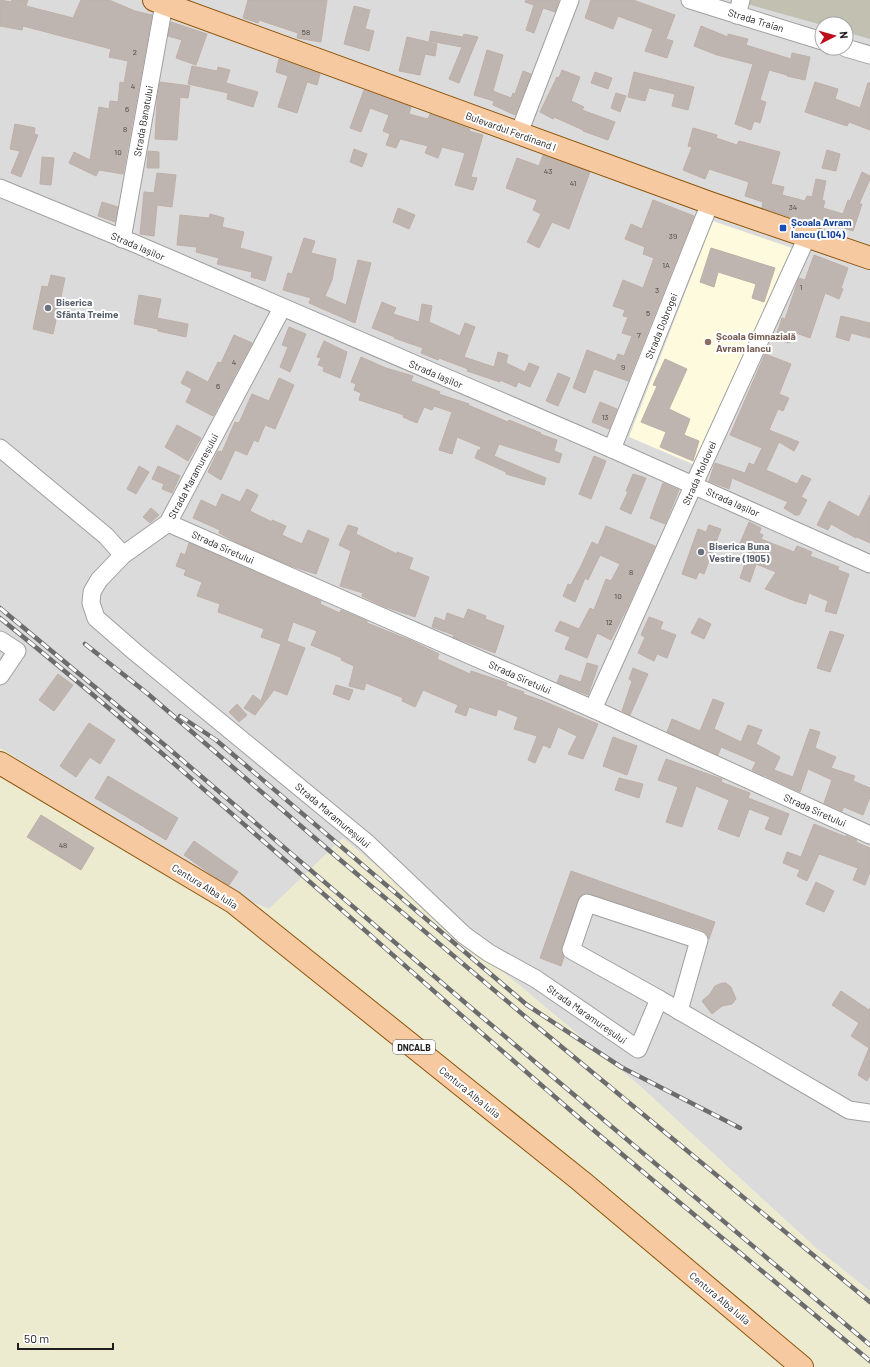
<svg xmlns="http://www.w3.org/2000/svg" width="870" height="1367" font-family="Barlow,sans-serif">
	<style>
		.residential { fill: #dcdbdb; fill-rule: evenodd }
		.education { fill: #fdfade }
		.construction { fill: #c2c0b0 }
		.farmland { fill: #ecebd0 }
		.building { fill: #beb5b1; stroke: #bfafa7 }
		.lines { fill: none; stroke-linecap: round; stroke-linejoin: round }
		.minor-casing { stroke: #9f9f9f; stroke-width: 19 }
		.major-casing { stroke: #8d550a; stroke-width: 24 }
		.minor { stroke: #fff; stroke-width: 17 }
		.major { stroke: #f6c9a1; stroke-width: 22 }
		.rail-casing { stroke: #6c6c6c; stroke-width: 4.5 }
		.rail { stroke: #fff; stroke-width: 3; stroke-dasharray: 9; stroke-linecap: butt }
		.transit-dot { fill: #1a4fb4; stroke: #fff; stroke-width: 1.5 }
		.worship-dot { fill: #6b7280; stroke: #fff; stroke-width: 1.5 }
		.education-dot { fill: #8d6e63; stroke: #fff; stroke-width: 1.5 }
		.labels { text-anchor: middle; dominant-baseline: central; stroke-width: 4; stroke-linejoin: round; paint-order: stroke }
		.number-label { font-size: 8px; fill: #464443 }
		.shield { fill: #fff; stroke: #626262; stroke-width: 1 }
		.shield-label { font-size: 9px; font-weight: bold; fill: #1e1e1e }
		.street-label { font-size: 10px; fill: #1e1e1e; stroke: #fff }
		.transit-label { font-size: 10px; font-weight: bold; fill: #164399; stroke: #fff; text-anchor: start }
		.worship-label { font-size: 10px; font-weight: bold; fill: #5b616d; stroke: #fff; text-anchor: start }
		.education-label { font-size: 10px; font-weight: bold; fill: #785e54; stroke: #fff; text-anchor: start }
	</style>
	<rect width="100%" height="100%" fill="#eeeae4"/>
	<path class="residential" d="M0,0H870V1291L816,1248L640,1086L343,838L269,909L247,900L0,748ZM822,24H846V48H822Z"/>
	<polygon class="education" points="713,221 792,248 695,465 629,437"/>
	<polygon class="construction" points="733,0 870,0 870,39 846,32 846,24 822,24 822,25"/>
	<polygon class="farmland" points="0,748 247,900 269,909 343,838 640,1086 816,1248 870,1291 870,1367 0,1367"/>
	<g class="building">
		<polygon points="0,0 11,2 12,0 28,0 26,6 73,18 81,0 109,0 135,11 152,15 123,174 99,170 96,176 69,163 74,152 90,160 99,107 109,109 110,101 118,102 120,82 124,83 128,61 109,57 111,49 23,26 22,30 0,26"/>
		<polygon points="248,0 327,0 321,42 297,38 298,33 259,20 258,23 243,18"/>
		<polygon points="526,0 559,0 555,12 543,8 534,33 526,30 534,5 525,2"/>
		<polygon points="591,0 633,0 675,15 666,39 673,41 667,58 645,51 653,29 618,16 613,29 585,18"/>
		<polygon points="354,6 370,10 365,29 374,31 369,51 344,44"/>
		<polygon points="171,22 207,34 196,65 176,58 182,40 168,36"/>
		<polygon points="701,26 728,37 728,34 748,39 746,45 791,59 792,53 810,57 805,80 787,76 787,75 769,70 760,100 766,102 760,123 754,121 751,130 735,124 753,64 717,55 694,46"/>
		<polygon points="431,31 463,37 464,34 478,37 459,83 449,79 462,47 429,41"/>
		<polygon points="407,37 437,44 435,56 425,54 420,75 399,71"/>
		<polygon points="487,50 503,55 493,91 511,98 513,93 515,94 523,71 531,74 515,115 493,105 494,101 474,95"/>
		<polygon points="279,59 320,74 317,85 307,82 297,113 278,107 288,76 276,72"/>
		<polygon points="192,66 217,71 218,67 230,70 226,83 258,92 253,107 227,99 228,93 188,84"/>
		<polygon points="562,70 580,77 571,101 584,107 582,110 615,122 608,140 583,131 583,130 554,117 553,119 540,112 557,77 559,78"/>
		<polygon points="595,72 612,78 608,89 591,83"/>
		<polygon points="634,72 694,87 688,110 672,106 675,94 649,88 645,101 628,97"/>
		<polygon points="160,82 190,86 188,98 180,97 177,140 155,139 157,101"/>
		<polygon points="815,82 838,89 835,99 860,108 868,83 870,83 870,130 849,122 847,126 805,112"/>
		<polygon points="364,90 411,107 409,114 428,119 430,114 470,129 469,131 483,135 471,177 477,178 473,190 455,185 465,153 442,147 438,158 425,153 428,146 400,139 396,148 386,145 390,134 383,131 389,115 370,108 361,132 350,128"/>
		<polygon points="616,93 626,96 620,112 611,108"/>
		<polygon points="15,124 35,128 34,134 38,135 21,177 11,173 20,151 10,149"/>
		<polygon points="693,128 717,135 716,138 737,145 739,141 780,152 771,184 784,187 782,195 805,201 807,196 812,197 816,179 826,181 822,200 825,201 823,208 843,214 848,200 850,201 862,172 870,176 870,179 859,204 862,204 853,231 820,220 818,226 762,208 763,202 745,196 749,182 709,169 705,179 683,170 692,147 688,146"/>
		<polygon points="354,149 367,154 362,167 350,162"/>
		<polygon points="827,150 840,154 836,171 822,168"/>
		<polygon points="148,151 159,152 159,168 147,168"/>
		<polygon points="543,155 590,172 569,229 552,222 539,248 527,242 541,214 533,210 537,200 506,188 517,158 539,166"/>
		<polygon points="42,157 54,158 51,185 40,184"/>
		<polygon points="157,173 176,175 172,207 157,205 154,236 140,234 144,192 154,193"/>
		<polygon points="653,200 694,216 628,381 594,369 585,393 573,388 587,350 615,361 618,354 624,356 632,336 622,333 628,317 623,316 625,310 613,306 623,280 643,288 654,258 643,254 645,247 625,239 631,224 642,229"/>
		<polygon points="102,202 118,207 115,222 98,216"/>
		<polygon points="398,208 415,215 409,229 393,222"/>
		<polygon points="210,214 224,218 222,227 244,232 240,248 272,257 265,281 251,277 252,272 217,264 219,258 196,252 197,247 177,245 180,215 209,218"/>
		<polygon points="304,238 315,241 311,253 336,259 332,280 325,296 346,305 358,260 371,263 355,323 309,303 311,298 283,290 288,273 292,274"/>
		<polygon points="711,248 775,268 764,302 752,298 756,284 718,272 714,287 700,282"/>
		<polygon points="814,255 848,268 841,288 843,289 839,299 825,293 810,338 793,332 789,343 775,339 782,318 785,319 799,278 805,280"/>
		<polygon points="51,275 65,278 53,334 33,329 42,286 48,287"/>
		<polygon points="139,295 161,299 157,318 188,324 186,337 158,331 158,329 134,324"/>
		<polygon points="382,302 396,308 393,314 419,322 422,304 432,306 429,322 460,336 465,323 475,327 464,357 494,367 498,352 508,355 506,363 525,372 529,363 539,367 530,387 518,382 516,387 500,380 500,382 467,371 468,369 439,358 438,360 421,353 423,348 394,338 395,337 372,328"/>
		<polygon points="841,316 870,323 870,338 851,333 849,341 836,337"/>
		<polygon points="289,327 306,334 290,372 280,367 288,347 282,345"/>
		<polygon points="234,335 252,343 213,416 186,402 192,389 181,383 187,371 208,382 218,362 221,363"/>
		<polygon points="324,341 347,352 340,378 323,371 324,367 318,365 321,358 317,357"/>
		<polygon points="765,354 791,364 779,394 789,398 783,411 778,409 769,430 799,442 794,451 779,442 766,470 797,484 802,475 811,479 801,497 807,500 799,515 795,515 784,508 788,502 732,478 729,489 709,481 715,463 745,473 749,463 754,465 762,448 730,435"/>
		<polygon points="361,357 386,368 413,376 411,381 440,392 439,394 469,404 468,405 508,422 509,420 541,433 540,434 557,440 554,451 562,454 559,463 499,444 494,456 546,478 544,485 506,474 506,472 475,458 478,450 480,450 481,447 457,437 452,454 439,450 452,412 434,406 432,410 424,407 417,423 403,417 404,415 359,400 361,393 354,390 356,384 351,382"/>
		<polygon points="665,359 687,369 669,409 690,419 684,435 699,441 693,461 660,447 666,432 641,422 657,386 653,385"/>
		<polygon points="558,373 570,378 558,406 546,401"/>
		<polygon points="279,378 294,385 275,429 265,425 258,442 254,440 247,455 235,450 221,480 208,472 218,451 222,452 235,422 239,423 252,394 269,401"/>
		<polygon points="600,402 617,409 609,429 592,422"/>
		<polygon points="177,425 201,438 188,461 165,447"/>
		<polygon points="594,456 606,461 591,499 579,494"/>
		<polygon points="139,466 149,472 136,494 127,489"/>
		<polygon points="158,466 180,476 172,493 162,489 164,484 152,479"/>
		<polygon points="633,474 646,478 631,514 620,509 628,492 626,491"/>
		<polygon points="663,483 679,490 665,524 650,518"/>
		<polygon points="247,489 258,495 250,511 272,522 272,520 286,526 282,535 302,544 308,530 329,539 316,574 288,565 238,543 219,533 220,530 193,518 201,500 216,507 222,494 240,502"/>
		<polygon points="870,495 870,543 857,537 856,538 831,524 828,530 817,525 829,501 859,517"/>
		<polygon points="151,508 159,515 150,523 143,517"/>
		<polygon points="749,522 761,528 759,533 763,535 761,539 794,552 797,546 812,552 810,556 839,567 838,570 849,574 836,614 825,611 828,601 809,593 806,604 795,601 765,589 776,572 756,564 750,582 740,578 749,552 738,548"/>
		<polygon points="348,525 358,528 356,534 397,554 397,552 413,558 409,569 429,577 415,617 383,606 362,596 363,593 340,586 351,551 339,545"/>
		<polygon points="709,525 721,529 704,574 699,572 696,579 682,574 698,529 706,532"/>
		<polygon points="606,526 655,546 627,608 611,640 597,633 587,658 565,649 570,637 555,631 560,621 579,629 590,608 594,610 606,579 611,581 620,564 600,555 588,580 585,578 575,602 563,596 568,584 571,585 581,566 592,542 598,545"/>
		<polygon points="189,543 321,601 320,604 340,613 341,610 367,621 367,623 412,641 439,654 437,659 470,674 471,671 507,683 506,686 524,692 523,694 543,701 598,724 583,759 568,754 577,736 558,727 550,748 543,745 535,763 528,760 537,736 514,729 518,717 498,709 496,716 469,707 466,716 455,712 458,705 423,690 415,707 402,701 403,698 366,683 364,690 349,686 354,666 341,660 342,658 311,645 317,631 293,622 287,641 305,648 287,695 274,690 255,715 244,708 253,695 261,701 281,644 261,637 264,629 218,612 220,604 197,596 202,582 184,575 186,570 176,566 181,553 185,555"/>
		<polygon points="468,609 486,616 485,619 504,626 495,653 453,637 454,635 432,627 435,617 445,621 447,613 464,619"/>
		<polygon points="649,617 663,622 660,629 676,635 667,658 657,654 654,661 638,653 645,637 641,635"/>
		<polygon points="699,618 711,624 704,639 691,633"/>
		<polygon points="830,631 844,635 830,672 817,668"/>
		<polygon points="587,663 598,666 588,695 557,683 560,675 581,682"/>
		<polygon points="633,668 648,674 630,715 622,711 632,681 629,679"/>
		<polygon points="58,674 73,685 54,711 39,700"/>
		<polygon points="336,685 353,690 349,700 333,694"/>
		<polygon points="713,699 724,703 714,729 741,742 748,725 762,730 756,744 780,757 774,770 793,777 810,729 820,732 815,748 836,757 831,768 855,776 853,781 870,788 870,797 863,815 844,807 842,811 824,803 832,780 808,769 800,792 752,770 756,762 721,747 718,755 667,732 672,719 700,731"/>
		<polygon points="237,704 247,715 239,722 229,712"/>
		<polygon points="89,723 115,740 100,764 90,757 76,777 60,766"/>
		<polygon points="613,737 637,746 627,775 603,766"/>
		<polygon points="666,759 722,779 721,782 750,793 748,798 789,814 781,835 765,829 770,817 749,809 739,837 718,829 729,800 696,786 682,827 666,822 678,787 658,780"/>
		<polygon points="108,776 178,818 166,840 95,798"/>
		<polygon points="619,778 643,784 639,798 615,790"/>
		<polygon points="41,815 94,848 81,870 27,837"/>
		<polygon points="814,824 846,837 846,835 849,837 857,840 856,842 870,848 870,872 865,885 853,880 858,868 819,854 807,881 797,876 800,870 783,863 787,852 801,857"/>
		<polygon points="194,841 238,872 229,885 209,873 184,855"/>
		<polygon points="571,871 715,922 709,939 707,934 702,930 590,894 585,893 581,895 578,900 562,947 561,952 564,957 561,966 540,958"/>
		<polygon points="816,882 834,891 824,912 806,904"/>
		<polygon points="722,983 726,983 731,987 736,999 732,1004 722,1006 712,1014 702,1001 710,994 715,986"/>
		<polygon points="841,991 869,1010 870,1008 870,1075 867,1081 858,1075 869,1048 851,1036 859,1023 832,1005"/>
	</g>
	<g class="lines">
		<g class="minor-casing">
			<g id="minor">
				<polyline points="690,0 822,41"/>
				<polyline points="737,15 741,0"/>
				<polyline points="846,48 870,55"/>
				<polyline points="519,133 570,0"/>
				<polyline points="0,188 136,244 612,449 870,564"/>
				<polyline points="122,239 164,4"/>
				<polyline points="282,308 168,523 123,555 99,580 92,592 91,603 96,618 135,652 366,842 464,935 489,953 536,979 638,1049 659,999 849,1110 870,1113"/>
				<polyline points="0,448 106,536 123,555"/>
				<polyline points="612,449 710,203"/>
				<polyline points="168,523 593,709 870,835"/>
				<polyline points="0,640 17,651 0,676"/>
				<polyline points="593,709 694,484 807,237"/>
				<polyline points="659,999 571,950 587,903 699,940 679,1011"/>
			</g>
		</g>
		<g class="major-casing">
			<g id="major">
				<polyline points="154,0 710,203 870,258"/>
				<polyline points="0,763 233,902 581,1181 802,1367"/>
			</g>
		</g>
		<use href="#minor" class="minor"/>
		<use href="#major" class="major"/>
		<g class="rail-casing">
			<g id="rail">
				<polyline points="0,608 167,747 469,1006 870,1345"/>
				<path d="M0,618C195,776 380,946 570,1110C669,1195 770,1277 870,1361"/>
				<polyline points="85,644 148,694 338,858 534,1024 870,1302"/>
				<polyline points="180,716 216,740 527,1005 621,1067 740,1128"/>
			</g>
		</g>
		<use href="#rail" class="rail"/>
	</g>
	<rect class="transit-dot" x="779" y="224" width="8" height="8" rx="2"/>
	<g class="worship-dot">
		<circle cx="48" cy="308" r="4"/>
		<circle cx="701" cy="552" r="4"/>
	</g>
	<circle class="education-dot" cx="708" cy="342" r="4"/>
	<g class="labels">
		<g class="number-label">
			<text x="306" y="32">58</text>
			<text x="135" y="52">2</text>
			<text x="133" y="86">4</text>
			<text x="127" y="109">6</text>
			<text x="125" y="129">8</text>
			<text x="118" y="152">10</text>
			<text x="548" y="171">43</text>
			<text x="573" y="183">41</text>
			<text x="793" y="207">34</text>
			<text x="673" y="236">39</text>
			<text x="666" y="265">1A</text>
			<text x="801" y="287">1</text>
			<text x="657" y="290">3</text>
			<text x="648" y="313">5</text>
			<text x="639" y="335">7</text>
			<text x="234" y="362">4</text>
			<text x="623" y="367">9</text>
			<text x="218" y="386">6</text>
			<text x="605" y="417">13</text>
			<text x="631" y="572">8</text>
			<text x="618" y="596">10</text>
			<text x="609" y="622">12</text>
			<text x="63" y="845">48</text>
		</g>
		<rect class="shield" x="393" y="1040" width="42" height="14" rx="3"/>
		<g class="shield-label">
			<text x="414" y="1047">DNCALB</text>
		</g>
		<g class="street-label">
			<text transform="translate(756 20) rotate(17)">Strada Traian</text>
			<text transform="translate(143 121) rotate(-80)">Strada Banatului</text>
			<text transform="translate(511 131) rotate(20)">Bulevardul Ferdinand I</text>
			<text transform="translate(138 246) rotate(23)">Strada Iașilor</text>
			<text transform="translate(661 326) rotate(-68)">Strada Dobrogei</text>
			<text transform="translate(436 374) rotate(23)">Strada Iașilor</text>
			<text transform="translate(699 473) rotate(-66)">Strada Moldovei</text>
			<text transform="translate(193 476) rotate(-62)">Strada Maramureșului</text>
			<text transform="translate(733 502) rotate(24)">Strada Iașilor</text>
			<text transform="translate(223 547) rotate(24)">Strada Siretului</text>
			<text transform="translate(520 677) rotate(24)">Strada Siretului</text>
			<text transform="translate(815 810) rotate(24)">Strada Siretului</text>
			<text transform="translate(333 815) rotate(40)">Strada Maramureșului</text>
			<text transform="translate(205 886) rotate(32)">Centura Alba Iulia</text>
			<text transform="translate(587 1014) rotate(35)">Strada Maramureșului</text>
			<text transform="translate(470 1092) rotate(39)">Centura Alba Iulia</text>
			<text transform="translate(720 1298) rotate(40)">Centura Alba Iulia</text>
		</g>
		<g class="transit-label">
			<text x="791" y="222">Școala Avram<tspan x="791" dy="12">Iancu (L104)</tspan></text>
		</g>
		<g class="worship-label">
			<text x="56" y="302">Biserica<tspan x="56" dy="12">Sfânta Treime</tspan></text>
			<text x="709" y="546">Biserica Buna<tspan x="709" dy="12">Vestire (1905)</tspan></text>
		</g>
		<g class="education-label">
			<text x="716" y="336">Școala Gimnazială<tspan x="716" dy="12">Avram Iancu</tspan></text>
		</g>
	</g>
	<g transform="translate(834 36) rotate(84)"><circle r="19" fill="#ffffff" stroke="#a5a5a5"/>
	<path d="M0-3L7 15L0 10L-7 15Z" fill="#be0d1e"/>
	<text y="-6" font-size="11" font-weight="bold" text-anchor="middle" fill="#1e1e1e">N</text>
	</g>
	<path d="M18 1343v6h95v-6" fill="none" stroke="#1e1e1e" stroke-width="2"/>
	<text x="24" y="1343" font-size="12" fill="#1e1e1e" stroke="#ffffff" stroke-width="3" paint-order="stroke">50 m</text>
</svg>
